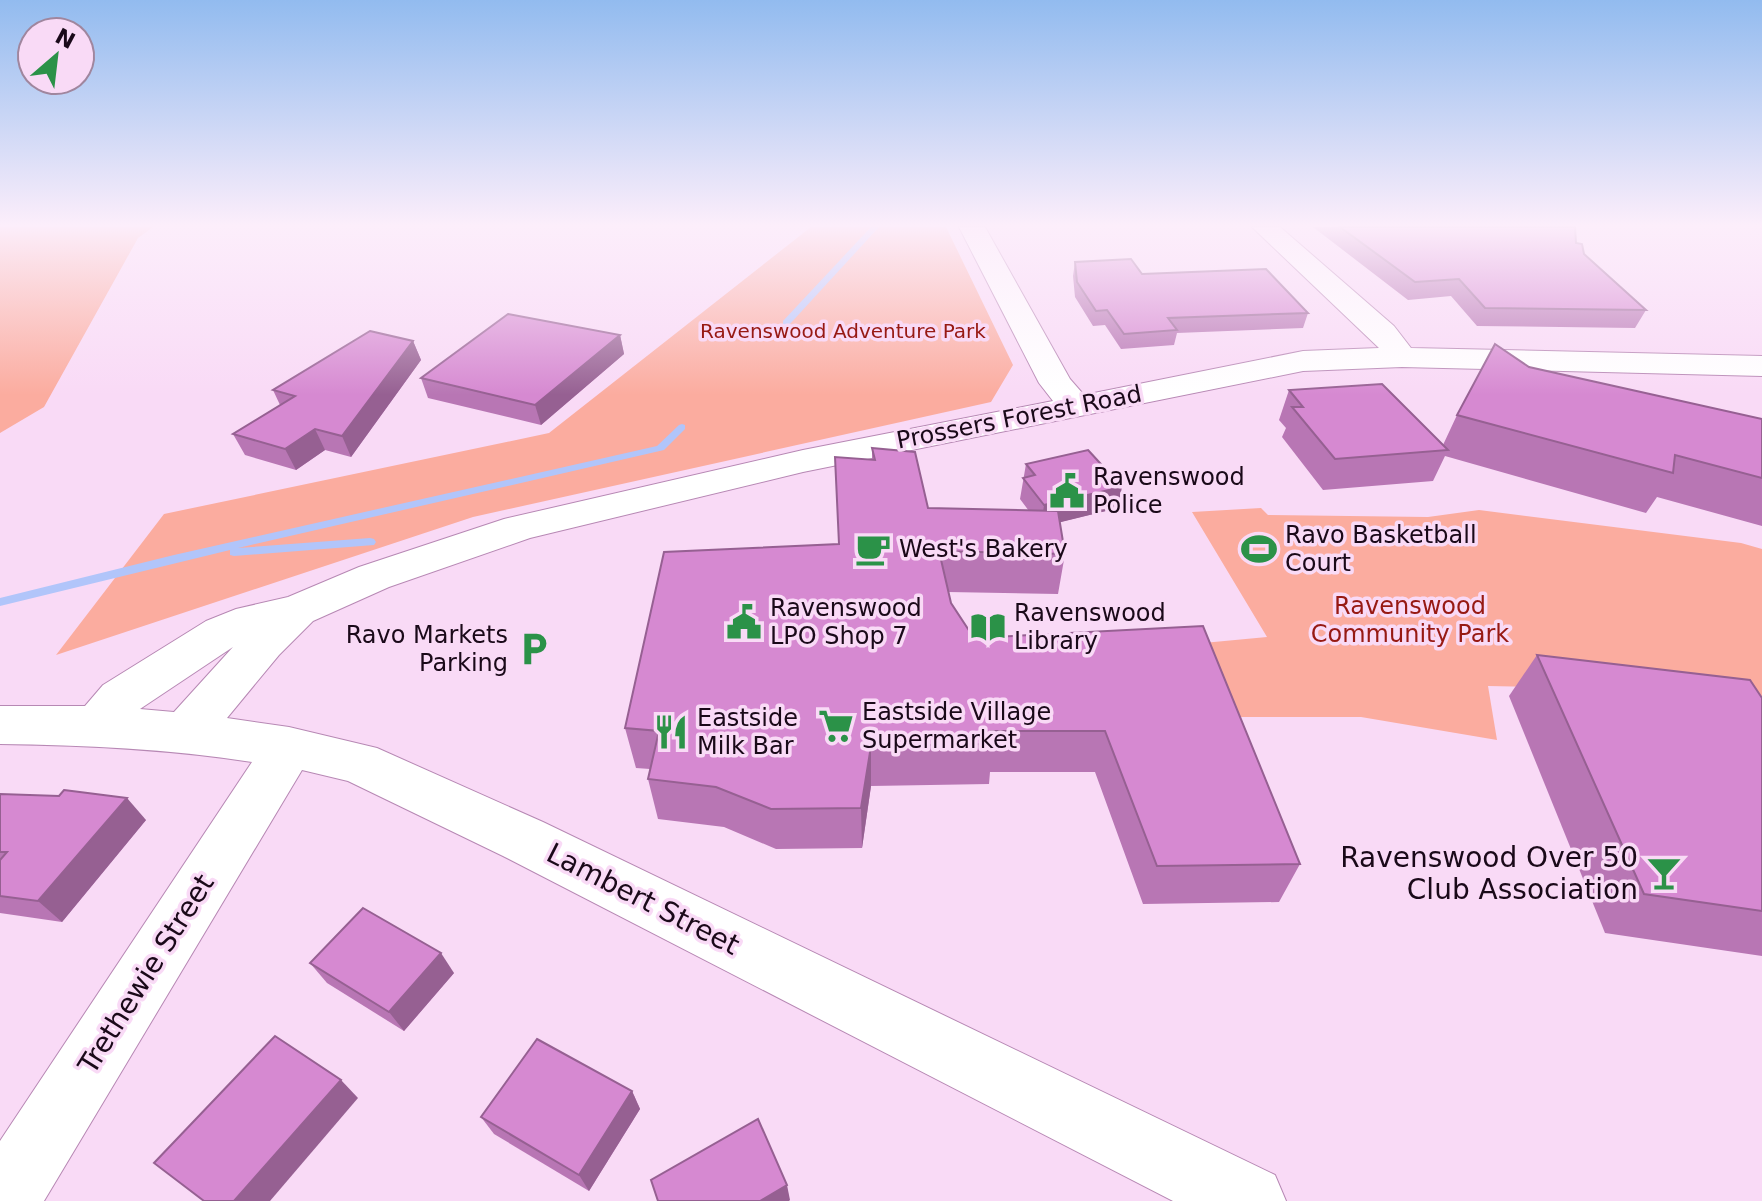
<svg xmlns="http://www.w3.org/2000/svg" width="1762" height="1201" font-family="'DejaVu Sans',sans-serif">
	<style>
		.green { fill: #fbac9f }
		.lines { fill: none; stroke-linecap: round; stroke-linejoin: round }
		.stream { fill: #b1c5fa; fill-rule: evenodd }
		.minor-casing { stroke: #b788b4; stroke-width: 2 }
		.minor { fill: #fff; fill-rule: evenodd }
		.wall { fill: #b876b4 }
		.shaded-wall { fill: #966092 }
		.building { fill: #d689d1; stroke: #966092; stroke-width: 2 }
		.labels { text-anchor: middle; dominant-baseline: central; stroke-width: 7; stroke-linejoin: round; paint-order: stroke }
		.far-park-label { font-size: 20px; fill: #971913; stroke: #f9daf6 }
		.street-label { font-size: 24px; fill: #1a0919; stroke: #f9daf6 }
		.poi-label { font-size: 24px; fill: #1a0919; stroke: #f9daf6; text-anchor: start }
		.park-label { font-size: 24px; fill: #971913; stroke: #f9daf6 }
		.near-poi-label { font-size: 28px; fill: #1a0919; stroke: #f9daf6; text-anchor: end }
		.near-street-label { font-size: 28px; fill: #1a0919; stroke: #f9daf6 }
	</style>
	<rect width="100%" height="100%" fill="#f9daf6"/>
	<g class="green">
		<polygon points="0,227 153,227 138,238 44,407 0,433"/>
		<polygon points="811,227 946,227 1013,365 991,402 473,517 56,655 164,514 549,433"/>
		<polygon points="1261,508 1268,515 1428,517 1479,510 1741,543 1762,549 1762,713 1707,691 1488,686 1497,740 1361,717 1219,717 1182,645 1267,637 1192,512"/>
	</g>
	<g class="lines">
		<g class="stream">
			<polygon points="871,227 879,227 789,325 783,325 783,321"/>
			<polygon points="682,424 685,425 685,429 664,450 238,548 370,538 374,539 376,542 374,545 234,556 230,555 230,550 0,606 0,598 174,555 657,446 679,425"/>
		</g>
		<g class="minor-casing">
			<path id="minor" d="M959,227H985L1070,379L1084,395L1303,351L1379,348L1252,227H1280L1394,326L1411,348L1762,356V376L1402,367L1303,371L803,472L530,538L389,587L313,621L279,655L227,718L289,727L377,748L543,822L1275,1175L1286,1201H1173L503,856L348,781L302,770L44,1201H0V1141L252,762C168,749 85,745 0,744V706H85L103,685L206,621L236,609L288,597L359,567L504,519L803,450L1053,401L1039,383ZM233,647L174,712L140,709Z"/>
		</g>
		<use href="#minor" class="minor"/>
	</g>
	<g class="wall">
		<polygon points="1313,227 1575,227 1576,243 1584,254 1646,310 1635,328 1477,326 1451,296 1408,300"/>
		<polygon points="1075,262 1142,274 1308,313 1303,328 1177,333 1174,345 1121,349 1105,325 1093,326 1075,297 1073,276"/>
		<polygon points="620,335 624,354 541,425 428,398 421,378"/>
		<polygon points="413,341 421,360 351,457 325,450 296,470 245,455 233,434 280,405 273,390"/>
		<polygon points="1529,367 1762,419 1762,526 1657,497 1646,513 1445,456 1433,481 1323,490 1282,437 1286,428 1279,420 1289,390 1443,445 1457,415"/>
		<polygon points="872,448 928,508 1029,511 1020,499 1026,464 1118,508 1060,522 1065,554 1058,594 948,592 951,603 974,638 1300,864 1279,902 1143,904 1095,772 990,772 989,784 871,786 862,848 776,849 724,827 658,819 648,779 650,769 636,768 625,728 839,544 872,460"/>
		<polygon points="1537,655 1762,698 1762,956 1605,933 1509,696"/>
		<polygon points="0,794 146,820 62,922 0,913"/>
		<polygon points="310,963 454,973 404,1031 327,983"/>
		<polygon points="632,1091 640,1109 589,1191 494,1134 481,1117"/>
	</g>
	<g class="shaded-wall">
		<polygon points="620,335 624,354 541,425 535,405"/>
		<polygon points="413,341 421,360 351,457 342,436"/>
		<polygon points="315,429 325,450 296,470 285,449"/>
		<polygon points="1122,487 1118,508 1041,527 1044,505"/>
		<polygon points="871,746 871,786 862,848 861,808"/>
		<polygon points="127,798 146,820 62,922 38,901"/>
		<polygon points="441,953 454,973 404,1031 389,1012"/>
		<polygon points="341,1080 358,1098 270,1201 234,1201"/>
		<polygon points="632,1091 640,1109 589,1191 579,1175"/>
		<polygon points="787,1185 790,1200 789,1201 760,1201"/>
	</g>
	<g class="building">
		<polygon points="1340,227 1575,227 1576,243 1582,244 1584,254 1646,310 1485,308 1459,279 1415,282"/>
		<polygon points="1131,259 1142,274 1266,269 1308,313 1168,318 1177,330 1124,334 1107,310 1096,311 1077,282 1075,262"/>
		<polygon points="508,314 620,335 535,405 421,378"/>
		<polygon points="370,331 413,341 342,436 315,429 285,449 233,434 295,396 273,390"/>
		<polygon points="1495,344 1529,367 1762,419 1762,478 1675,455 1673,473 1457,415"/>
		<polygon points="1382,384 1448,450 1335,459 1292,407 1303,407 1289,390"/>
		<polygon points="872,448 915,452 928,508 1058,511 1065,554 939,551 951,603 974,638 1203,626 1300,864 1157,866 1105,731 991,731 994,744 871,746 861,808 771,809 716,787 648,779 659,731 625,728 664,552 839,544 835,457 875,460"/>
		<polygon points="1088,450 1122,487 1044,505 1023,478 1035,475 1026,464"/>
		<polygon points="1537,655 1750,680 1762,698 1762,911 1644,894"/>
		<polygon points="64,790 127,798 38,901 0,896 0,860 7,852 0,852 0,794 59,796"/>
		<polygon points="363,908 441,953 389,1012 310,963"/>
		<polygon points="275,1036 341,1080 234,1201 204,1201 154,1163"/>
		<polygon points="537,1039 632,1091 579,1175 481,1117"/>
		<polygon points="758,1119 787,1185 760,1201 658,1201 651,1180"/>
	</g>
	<linearGradient id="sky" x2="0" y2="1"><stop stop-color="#92bbef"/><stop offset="0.57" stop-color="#fceefb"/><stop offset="1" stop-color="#fceefb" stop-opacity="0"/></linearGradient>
	<rect width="1762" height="395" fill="url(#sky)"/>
	<defs>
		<g id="civic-bare" transform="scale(2.76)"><path d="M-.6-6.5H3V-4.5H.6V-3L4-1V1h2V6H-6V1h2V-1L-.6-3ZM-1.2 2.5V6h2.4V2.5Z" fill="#2b9248" stroke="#f9daf6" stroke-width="2.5" paint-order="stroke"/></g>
		<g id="cafe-bare" transform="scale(2.76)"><path d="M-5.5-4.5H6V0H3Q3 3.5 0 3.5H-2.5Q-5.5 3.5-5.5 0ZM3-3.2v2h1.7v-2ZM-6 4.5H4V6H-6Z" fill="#2b9248" stroke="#f9daf6" stroke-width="2.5" paint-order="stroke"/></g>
		<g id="stadium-bare" transform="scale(2.76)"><path d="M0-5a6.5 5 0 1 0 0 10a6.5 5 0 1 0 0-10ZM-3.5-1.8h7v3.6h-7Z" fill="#2b9248" stroke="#f9daf6" stroke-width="2.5" paint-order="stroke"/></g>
		<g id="library-bare" transform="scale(2.76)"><path d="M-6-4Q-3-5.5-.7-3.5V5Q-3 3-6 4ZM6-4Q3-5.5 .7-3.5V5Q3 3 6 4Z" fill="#2b9248" stroke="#f9daf6" stroke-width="2.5" paint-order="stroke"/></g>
		<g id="parking-bare" transform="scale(2.76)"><path d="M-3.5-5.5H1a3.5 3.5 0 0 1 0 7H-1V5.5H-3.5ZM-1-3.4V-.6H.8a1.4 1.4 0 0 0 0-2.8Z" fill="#2b9248" stroke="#f9daf6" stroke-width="2.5" paint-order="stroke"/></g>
		<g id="supermarket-bare" transform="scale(2.76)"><path d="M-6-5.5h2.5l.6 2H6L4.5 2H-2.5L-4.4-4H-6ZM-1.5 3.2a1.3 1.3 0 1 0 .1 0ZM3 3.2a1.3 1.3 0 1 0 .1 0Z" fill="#2b9248" stroke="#f9daf6" stroke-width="2.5" paint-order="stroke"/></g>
		<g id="restaurant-bare" transform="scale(2.76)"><path d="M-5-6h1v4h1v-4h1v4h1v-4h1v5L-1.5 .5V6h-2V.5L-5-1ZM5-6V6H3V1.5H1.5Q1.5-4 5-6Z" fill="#2b9248" stroke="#f9daf6" stroke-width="2.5" paint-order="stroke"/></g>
		<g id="bar-bare" transform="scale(2.76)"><path d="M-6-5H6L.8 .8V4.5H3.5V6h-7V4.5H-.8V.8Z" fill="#2b9248" stroke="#f9daf6" stroke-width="2.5" paint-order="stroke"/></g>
	</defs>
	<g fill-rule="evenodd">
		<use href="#civic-bare" x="1067" y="491"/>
		<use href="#cafe-bare" x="873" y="549"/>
		<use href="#stadium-bare" x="1259" y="549"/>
		<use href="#civic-bare" x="744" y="622"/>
		<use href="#library-bare" x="988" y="627"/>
		<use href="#parking-bare" x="534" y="649"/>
		<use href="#supermarket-bare" x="836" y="726"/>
		<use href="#restaurant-bare" x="671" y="732"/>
		<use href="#bar-bare" x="1664" y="873"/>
	</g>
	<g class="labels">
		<g class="far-park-label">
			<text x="843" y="331">Ravenswood Adventure Park</text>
		</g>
		<g class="street-label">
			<text transform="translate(1019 417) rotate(-11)">Prossers Forest Road</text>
		</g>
		<g class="poi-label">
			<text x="1093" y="477">Ravenswood<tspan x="1093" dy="28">Police</tspan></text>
			<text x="1285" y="535">Ravo Basketball<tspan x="1285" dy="28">Court</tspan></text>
			<text x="899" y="549">West's Bakery</text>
			<text x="770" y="608">Ravenswood<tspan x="770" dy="28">LPO Shop 7</tspan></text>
			<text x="1014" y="613">Ravenswood<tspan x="1014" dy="28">Library</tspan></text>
			<text x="508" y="635" text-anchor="end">Ravo Markets<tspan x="508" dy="28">Parking</tspan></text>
			<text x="862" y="712">Eastside Village<tspan x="862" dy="28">Supermarket</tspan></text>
			<text x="697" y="718">Eastside<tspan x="697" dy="28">Milk Bar</tspan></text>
		</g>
		<g class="park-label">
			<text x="1410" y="606">Ravenswood<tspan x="1410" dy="28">Community Park</tspan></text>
		</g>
		<g class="near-poi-label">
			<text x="1638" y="857">Ravenswood Over 50<tspan x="1638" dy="32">Club Association</tspan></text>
		</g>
		<g class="near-street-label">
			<text transform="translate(643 899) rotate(27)">Lambert Street</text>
			<text transform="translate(146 974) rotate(-58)">Trethewie Street</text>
		</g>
	</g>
	<g transform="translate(56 56) rotate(28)"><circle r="38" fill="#f9daf6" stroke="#a0869e" stroke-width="2"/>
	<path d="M0-6L14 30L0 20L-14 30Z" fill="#2b9248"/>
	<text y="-12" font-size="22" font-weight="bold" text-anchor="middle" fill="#1a0919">N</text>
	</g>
</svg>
